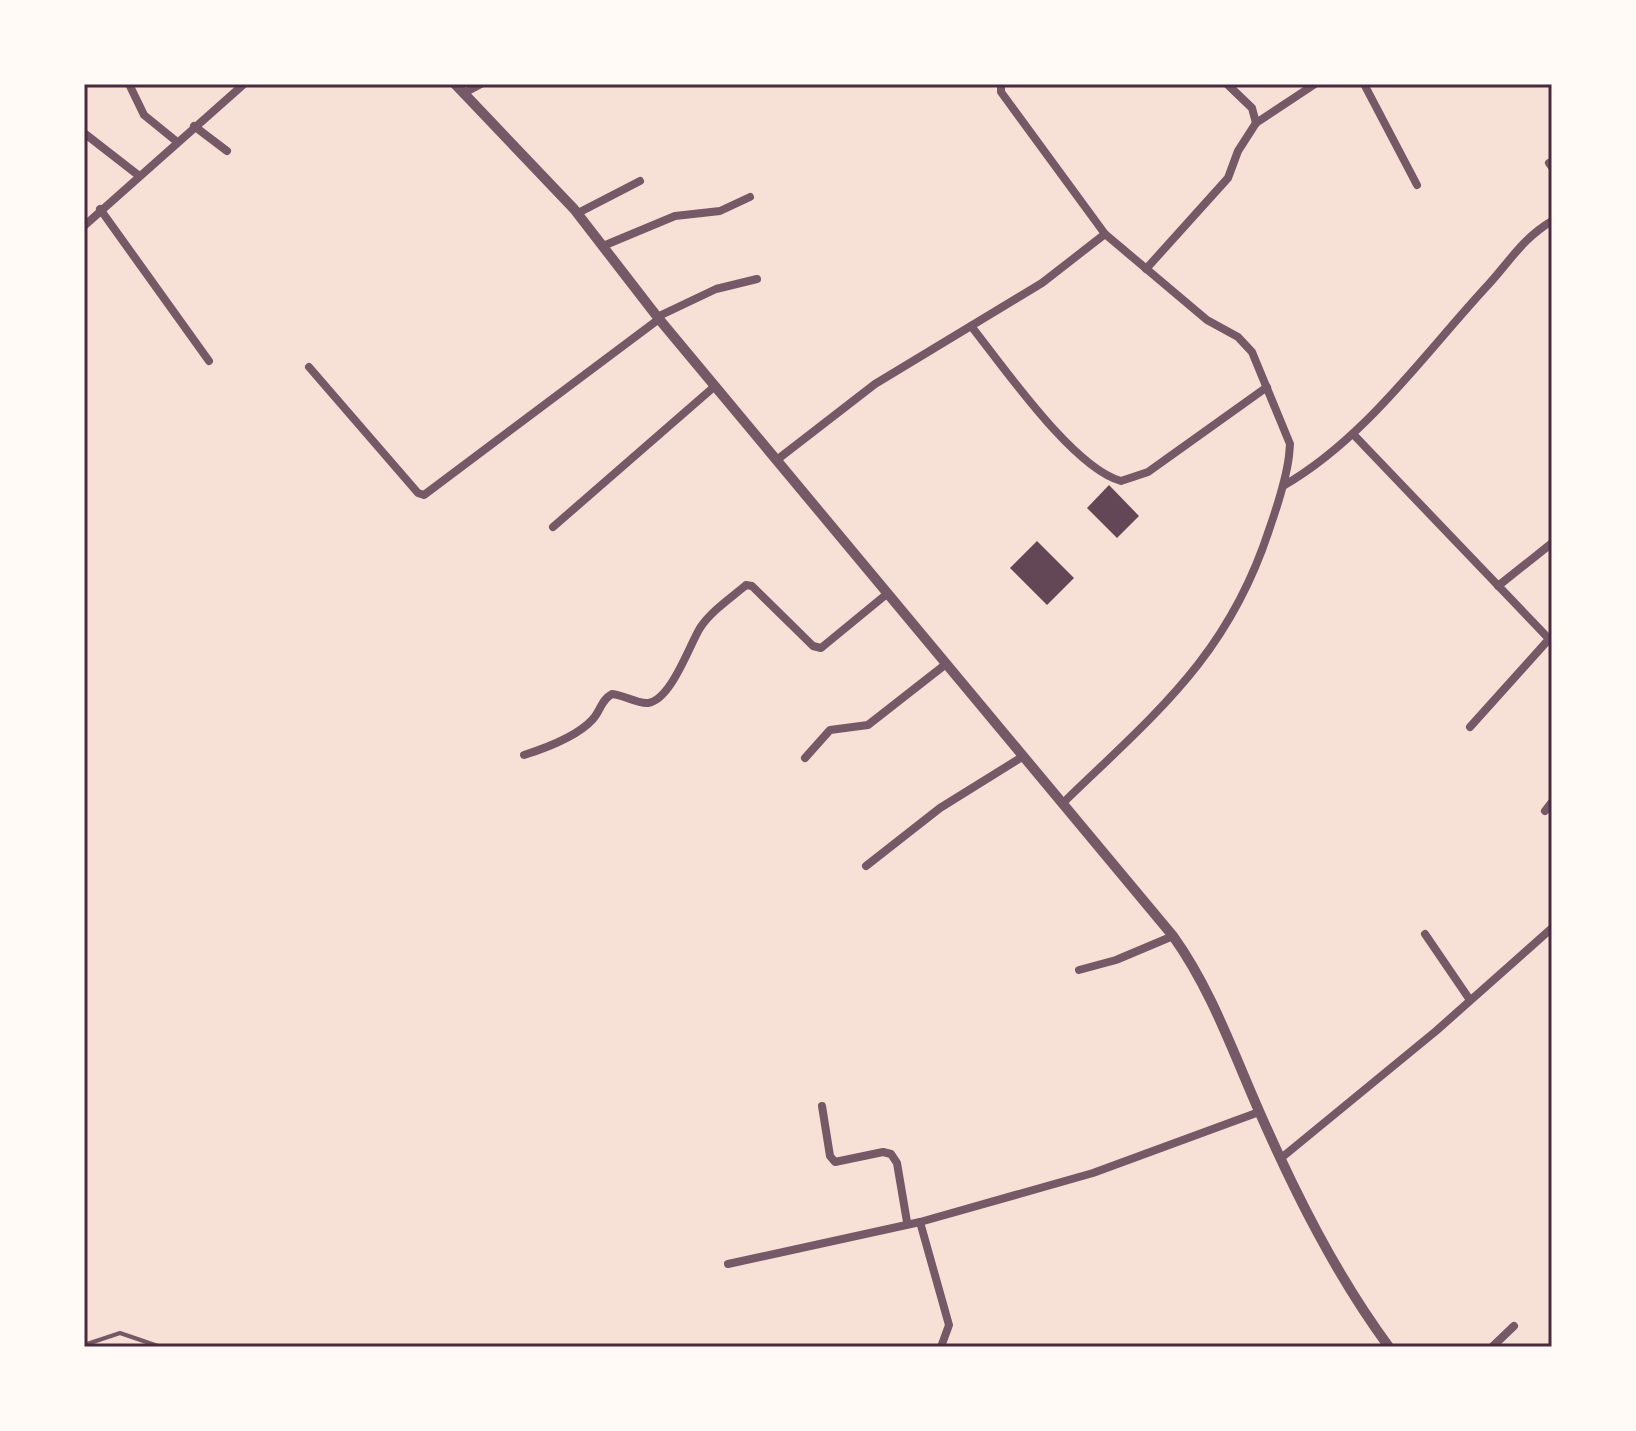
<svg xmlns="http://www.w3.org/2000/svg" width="1636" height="1431" font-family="Mulish,sans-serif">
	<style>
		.building { fill: #644757 }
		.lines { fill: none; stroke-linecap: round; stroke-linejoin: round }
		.service { stroke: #755966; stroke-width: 4 }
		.minor { stroke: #755966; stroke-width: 8 }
		.tertiary { stroke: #755966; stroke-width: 10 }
		.neatline { fill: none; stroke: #4a2c40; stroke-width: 3 }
	</style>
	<rect width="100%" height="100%" fill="#f7e1d7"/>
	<g class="building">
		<polygon points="1109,485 1139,516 1117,538 1087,508"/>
		<polygon points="1037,541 1074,578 1047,605 1010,568"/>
	</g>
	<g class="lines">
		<polyline class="service" points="84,1345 120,1333 161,1347"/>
		<g class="minor">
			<polyline points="129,84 144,115 176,141"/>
			<polyline points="1364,84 1417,185"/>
			<polyline points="464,93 481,84"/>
			<polyline points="1256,123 1315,84"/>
			<polyline points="194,126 227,151"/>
			<polyline points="84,133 138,175"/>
			<polyline points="1549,163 1552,167"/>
			<polyline points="100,209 209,361"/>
			<polyline points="578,213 640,181"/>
			<polyline points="84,226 244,84"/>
			<polyline points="603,246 675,216 720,211 750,197"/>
			<polyline points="1146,269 1228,178 1238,151 1256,123 1252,108 1227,84"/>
			<polyline points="657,317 716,289 757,279"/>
			<path d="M971,326C1003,366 1073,468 1121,481L1148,472L1267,387"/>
			<polyline points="309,367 418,493 424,495 659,319"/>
			<polyline points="1353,434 1552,642"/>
			<polyline points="778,459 875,384 1042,283 1105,234 1001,92 1001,84"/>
			<path d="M1283,486C1365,439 1424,354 1488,285C1510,261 1523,238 1552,221"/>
			<polyline points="553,527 715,386"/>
			<polyline points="1498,586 1552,543"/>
			<polyline points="1470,727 1550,638"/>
			<path d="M524,755C546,748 577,737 593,719C601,710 601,700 612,694C624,695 637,704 648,703C671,700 689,646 700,628C711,611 731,598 746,585L752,586L813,646L821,648L888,593"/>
			<polyline points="805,758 830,730 868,725 946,664"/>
			<path d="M1064,802C1157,712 1229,655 1270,527C1278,504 1286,480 1289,456L1290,444L1252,352L1238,337L1207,320L1105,234"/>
			<polyline points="1545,811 1552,802"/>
			<polyline points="866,866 940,808 1022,757"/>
			<polyline points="1425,934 1470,1000"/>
			<polyline points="1079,970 1116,960 1173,936"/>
			<polyline points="822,1106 830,1156 835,1162 883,1152 891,1154 897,1163 907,1222"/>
			<polyline points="1280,1159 1436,1031 1552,928"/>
			<polyline points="920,1222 949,1325 941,1347"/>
			<polyline points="728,1264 920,1222 1093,1173 1259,1112"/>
			<polyline points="1492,1347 1514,1326"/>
		</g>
		<path class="tertiary" d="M455,84L574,209L659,319L1173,936C1211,989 1233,1052 1259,1111C1295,1193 1336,1275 1389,1347"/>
	</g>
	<rect width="1636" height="1431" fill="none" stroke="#fffaf5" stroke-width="172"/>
	<rect x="86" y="86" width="1464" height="1259" class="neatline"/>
</svg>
